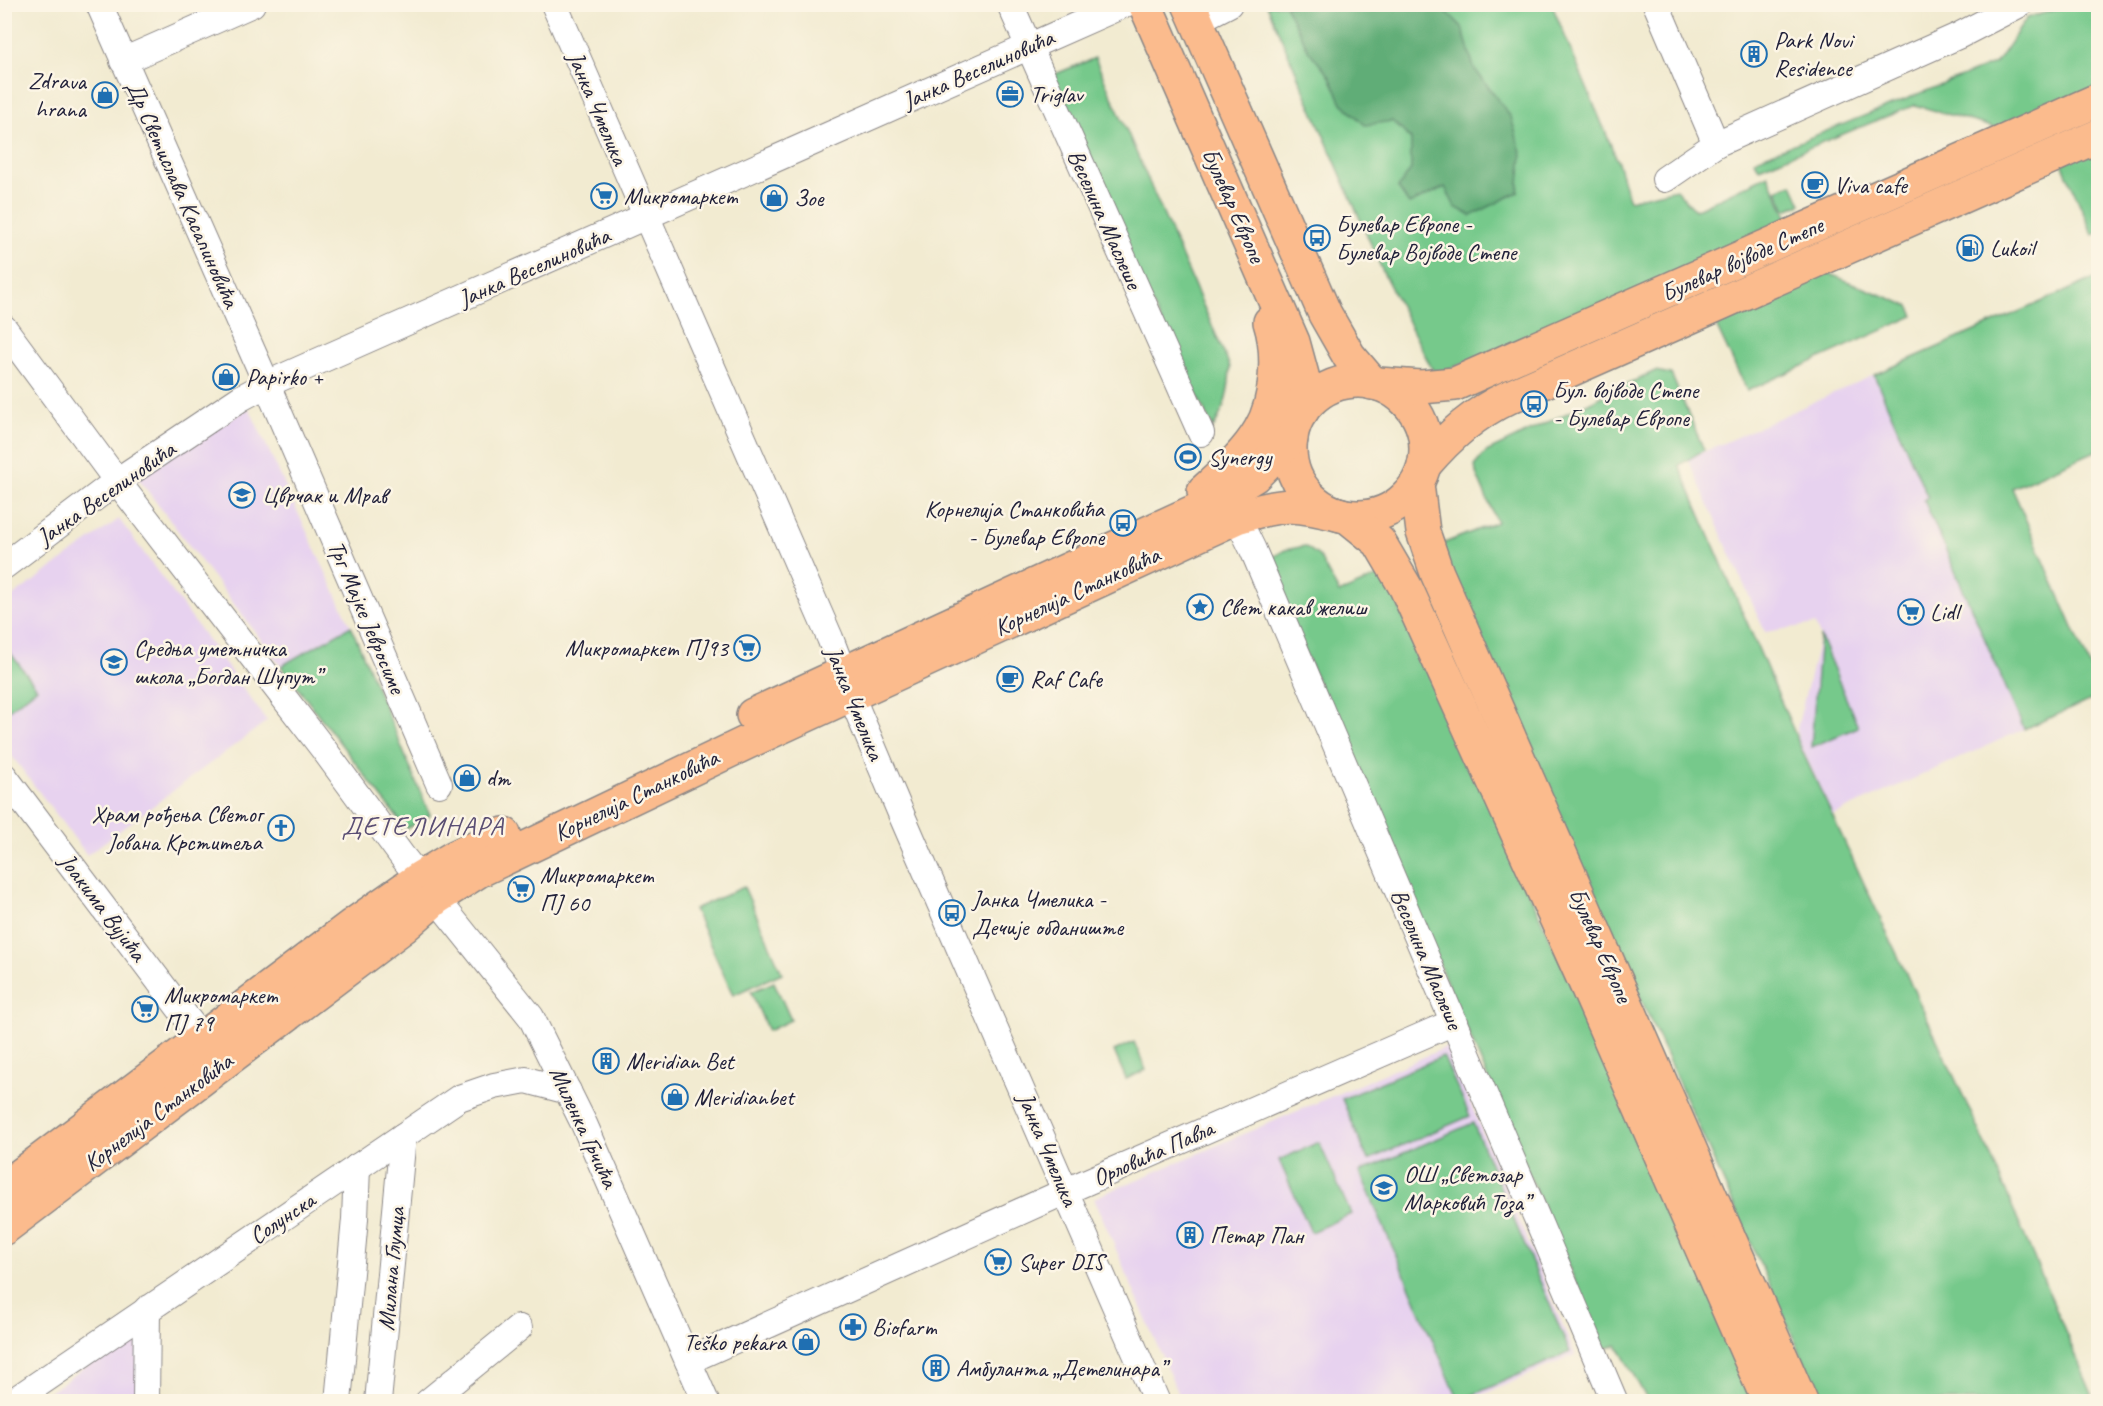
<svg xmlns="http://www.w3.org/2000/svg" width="2103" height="1406" font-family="Caveat,sans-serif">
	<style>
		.built { fill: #e7d2ef }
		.green { fill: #76c98b; stroke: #4c7663; stroke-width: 1.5 }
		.forest { fill: #60ad77; stroke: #416859; stroke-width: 1.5 }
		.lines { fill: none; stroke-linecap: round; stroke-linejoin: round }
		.minor-casing { stroke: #8a8686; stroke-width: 28 }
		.major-casing { stroke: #8a8686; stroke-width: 36 }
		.minor { stroke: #fff; stroke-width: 26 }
		.major { stroke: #fbbb8d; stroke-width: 33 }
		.labels { text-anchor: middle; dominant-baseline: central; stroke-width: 5; stroke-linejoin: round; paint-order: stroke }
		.poi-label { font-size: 24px; fill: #22223b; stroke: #fcf5e5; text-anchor: start }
		.street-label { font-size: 24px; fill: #22223b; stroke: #fcf5e5 }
		.quarter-label { font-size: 27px; letter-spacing: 1.5px; fill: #5b4f74; stroke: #fcf5e5 }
	</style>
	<rect width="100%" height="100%" fill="#fcf5e5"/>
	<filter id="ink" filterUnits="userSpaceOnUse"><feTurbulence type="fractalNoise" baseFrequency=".0167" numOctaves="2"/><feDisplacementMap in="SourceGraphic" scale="12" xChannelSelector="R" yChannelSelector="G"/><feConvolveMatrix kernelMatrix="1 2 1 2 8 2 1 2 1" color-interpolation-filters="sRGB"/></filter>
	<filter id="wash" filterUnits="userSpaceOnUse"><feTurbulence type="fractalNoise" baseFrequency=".008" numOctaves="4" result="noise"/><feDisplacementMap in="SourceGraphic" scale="24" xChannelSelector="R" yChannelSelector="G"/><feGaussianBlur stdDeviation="1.35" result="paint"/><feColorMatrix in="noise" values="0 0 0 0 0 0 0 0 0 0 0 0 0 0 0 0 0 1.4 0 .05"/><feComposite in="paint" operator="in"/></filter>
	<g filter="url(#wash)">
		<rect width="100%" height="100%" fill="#f2ebd1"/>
		<g class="built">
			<polygon points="1874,375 1928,498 1924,500 2024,729 1833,815 1798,739 1797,728 1820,636 1815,624 1765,632 1688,459"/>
			<polygon points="249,408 351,626 281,666 137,477"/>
			<polygon points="119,519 267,721 87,855 5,747 5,602"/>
			<polygon points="1447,1047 1575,1355 1468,1401 1181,1401 1094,1198"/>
			<polygon points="139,1330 138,1401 36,1402 36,1401"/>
		</g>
		<g class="green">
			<polygon points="1267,5 1552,5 1618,162 1629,200 1676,189 1695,210 1768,175 1792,227 1435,375 1383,272"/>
			<polygon points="2072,5 2098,5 2098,89 2006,131 1915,105 1759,168 1754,160 1996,63 2027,18"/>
			<path d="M1095,58L1230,367C1229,392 1226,406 1213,428L1043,79Z"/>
			<polygon points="2086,152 2098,156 2098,233 2093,235 2062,163"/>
			<polygon points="1792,184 1801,204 1786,210 1777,190"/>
			<polygon points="1820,270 1909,306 1914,316 1747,391 1712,317"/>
			<polygon points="2098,277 2098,450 2012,488 2098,685 2098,697 2024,729 1924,500 1928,498 1874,375"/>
			<polygon points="1655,371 1671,374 1704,450 1679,465 1805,757 1986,1145 2095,1401 1822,1401 1437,546 1497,522 1476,473 1475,465 1486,452"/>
			<polygon points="1305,546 1319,556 1339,593 1381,575 1387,580 1760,1401 1648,1401 1617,1345 1604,1349 1266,561 1285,550"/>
			<polygon points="351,626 430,815 406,829 281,666"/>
			<polygon points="1820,636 1858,727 1811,747"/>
			<polygon points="5,646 37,688 5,713"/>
			<polygon points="744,887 782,973 733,995 694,909"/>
			<polygon points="774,982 791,1020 768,1031 751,992"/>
			<polygon points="1134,1042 1146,1070 1126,1079 1114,1051"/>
			<polygon points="1443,1056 1470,1116 1368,1160 1342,1099"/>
			<polygon points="1473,1123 1570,1352 1459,1401 1360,1172"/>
			<polygon points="1319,1142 1351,1214 1311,1232 1279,1160"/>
		</g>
		<polygon class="forest" points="1285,5 1440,5 1462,27 1474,68 1511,117 1522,156 1518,192 1471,216 1455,207 1445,187 1409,204 1398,188 1411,169 1411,139 1392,121 1365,125 1342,103 1330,77 1309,51"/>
	</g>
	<g filter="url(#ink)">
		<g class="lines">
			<g class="minor-casing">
				<g id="minor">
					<polyline points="99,4 261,371 439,784"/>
					<polyline points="554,4 830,638 858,712 902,816 1157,1402"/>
					<polyline points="1010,4 1201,433"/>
					<polyline points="1656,4 1716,144"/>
					<polyline points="1196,21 1229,4"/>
					<polyline points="123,61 252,4"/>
					<polyline points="1665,179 1716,144 1960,35 2020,4"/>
					<polyline points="4,328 117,481 325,751 402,856 531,1017 584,1124 706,1402"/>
					<polyline points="1237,517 1253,550 1615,1402"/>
					<polyline points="4,566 117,481 241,398 267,384 1125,4"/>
					<polyline points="4,776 202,1038"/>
					<polyline points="688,1361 1066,1191 1454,1022"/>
					<polyline points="12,1402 459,1098 494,1086 526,1080 568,1091"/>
					<polyline points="146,1402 147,1309"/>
					<polyline points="338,1402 355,1219 357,1167"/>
					<polyline points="378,1402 403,1136"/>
					<polyline points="428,1402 519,1328"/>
				</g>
			</g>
			<g class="major-casing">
				<g id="major">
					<polyline points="1145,4 1293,342 1302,375 1302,411"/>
					<polyline points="1189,4 1325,314 1349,356 1372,383"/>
					<circle cx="1358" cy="449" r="68"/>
					<polyline points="1378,384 1421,387 1455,384 2098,100"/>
					<path d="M1425,464C1450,435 1475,413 1509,397L2098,136"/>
					<polyline points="1417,484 1423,532 1437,573 1801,1402"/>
					<path d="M1204,491C1224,473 1246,454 1260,430C1277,402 1280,353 1270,322"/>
					<polyline points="1348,517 1379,542 1406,588 1589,991 1769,1402"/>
					<polyline points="753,715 1204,507 1254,476 1291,439"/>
					<polyline points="4,1188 353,925 420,878 455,857 504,834"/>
					<path d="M4,1228L403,927L436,898L478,871L750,741L1237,517C1283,503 1295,503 1341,515"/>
				</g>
			</g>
			<use href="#minor" class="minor"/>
			<use href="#major" class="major"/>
		</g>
	</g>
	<defs>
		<g id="building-ring" transform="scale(1.35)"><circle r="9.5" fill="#fcf5e5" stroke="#1f6fb2" stroke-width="1.5"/><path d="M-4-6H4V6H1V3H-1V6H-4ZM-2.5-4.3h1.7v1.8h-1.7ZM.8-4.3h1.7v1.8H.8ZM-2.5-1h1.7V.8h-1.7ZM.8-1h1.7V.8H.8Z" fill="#1f6fb2"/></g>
		<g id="office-ring" transform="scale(1.35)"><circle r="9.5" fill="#fcf5e5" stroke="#1f6fb2" stroke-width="1.5"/><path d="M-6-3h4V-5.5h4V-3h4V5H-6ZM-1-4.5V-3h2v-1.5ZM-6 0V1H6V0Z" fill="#1f6fb2"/></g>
		<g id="shop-ring" transform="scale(1.35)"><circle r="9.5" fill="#fcf5e5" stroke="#1f6fb2" stroke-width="1.5"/><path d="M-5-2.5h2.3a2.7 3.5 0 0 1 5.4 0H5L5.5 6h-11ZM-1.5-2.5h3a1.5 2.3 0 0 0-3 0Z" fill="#1f6fb2"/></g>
		<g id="cafe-ring" transform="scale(1.35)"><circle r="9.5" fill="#fcf5e5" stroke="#1f6fb2" stroke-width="1.5"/><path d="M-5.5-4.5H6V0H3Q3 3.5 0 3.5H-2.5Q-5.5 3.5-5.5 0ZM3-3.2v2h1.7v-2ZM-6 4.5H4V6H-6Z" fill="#1f6fb2"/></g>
		<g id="supermarket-ring" transform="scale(1.35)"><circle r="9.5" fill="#fcf5e5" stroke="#1f6fb2" stroke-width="1.5"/><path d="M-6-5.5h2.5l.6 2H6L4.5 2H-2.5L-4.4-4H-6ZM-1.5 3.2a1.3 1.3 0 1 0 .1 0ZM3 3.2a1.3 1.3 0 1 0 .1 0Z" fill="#1f6fb2"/></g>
		<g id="bus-ring" transform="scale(1.35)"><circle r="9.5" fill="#fcf5e5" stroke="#1f6fb2" stroke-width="1.5"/><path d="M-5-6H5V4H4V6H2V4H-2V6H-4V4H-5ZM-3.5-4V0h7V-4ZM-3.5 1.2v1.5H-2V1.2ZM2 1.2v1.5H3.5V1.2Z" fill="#1f6fb2"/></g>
		<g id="fuel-ring" transform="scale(1.35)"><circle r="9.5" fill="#fcf5e5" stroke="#1f6fb2" stroke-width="1.5"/><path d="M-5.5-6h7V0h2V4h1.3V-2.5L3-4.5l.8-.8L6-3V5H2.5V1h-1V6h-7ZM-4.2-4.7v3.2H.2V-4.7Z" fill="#1f6fb2"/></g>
		<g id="stadium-ring" transform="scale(1.35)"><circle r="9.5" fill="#fcf5e5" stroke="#1f6fb2" stroke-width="1.5"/><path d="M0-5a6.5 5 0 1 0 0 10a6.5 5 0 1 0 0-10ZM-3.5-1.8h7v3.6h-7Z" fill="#1f6fb2"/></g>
		<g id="school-ring" transform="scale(1.35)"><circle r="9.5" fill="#fcf5e5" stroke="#1f6fb2" stroke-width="1.5"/><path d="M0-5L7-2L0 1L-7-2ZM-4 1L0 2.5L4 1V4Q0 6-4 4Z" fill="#1f6fb2"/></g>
		<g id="sight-ring" transform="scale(1.35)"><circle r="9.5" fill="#fcf5e5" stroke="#1f6fb2" stroke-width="1.5"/><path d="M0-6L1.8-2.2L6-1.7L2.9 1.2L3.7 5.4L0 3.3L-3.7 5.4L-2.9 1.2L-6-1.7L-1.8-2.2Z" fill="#1f6fb2"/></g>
		<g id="church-ring" transform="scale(1.35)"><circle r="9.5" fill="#fcf5e5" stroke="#1f6fb2" stroke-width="1.5"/><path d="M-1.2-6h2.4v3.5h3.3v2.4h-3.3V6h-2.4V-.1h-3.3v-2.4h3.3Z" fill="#1f6fb2"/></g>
		<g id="pharmacy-ring" transform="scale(1.35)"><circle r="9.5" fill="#fcf5e5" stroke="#1f6fb2" stroke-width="1.5"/><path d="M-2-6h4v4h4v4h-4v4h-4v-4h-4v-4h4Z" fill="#1f6fb2"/></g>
	</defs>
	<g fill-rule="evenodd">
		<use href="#building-ring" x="1754" y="54"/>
		<use href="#office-ring" x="1010" y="94"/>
		<use href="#shop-ring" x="105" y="95"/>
		<use href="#cafe-ring" x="1815" y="185"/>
		<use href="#supermarket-ring" x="604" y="196"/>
		<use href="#shop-ring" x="774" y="198"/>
		<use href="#bus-ring" x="1317" y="238"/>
		<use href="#fuel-ring" x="1970" y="248"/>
		<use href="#shop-ring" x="226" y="377"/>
		<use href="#bus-ring" x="1534" y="404"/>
		<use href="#stadium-ring" x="1188" y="457"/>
		<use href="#school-ring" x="242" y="495"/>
		<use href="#bus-ring" x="1123" y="523"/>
		<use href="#sight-ring" x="1200" y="607"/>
		<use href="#supermarket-ring" x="1911" y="612"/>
		<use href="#supermarket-ring" x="747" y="648"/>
		<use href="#school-ring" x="114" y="662"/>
		<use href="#cafe-ring" x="1010" y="679"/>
		<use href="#shop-ring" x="467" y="778"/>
		<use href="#church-ring" x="281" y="828"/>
		<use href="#supermarket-ring" x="521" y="889"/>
		<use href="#bus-ring" x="952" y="913"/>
		<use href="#supermarket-ring" x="145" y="1009"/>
		<use href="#building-ring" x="606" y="1061"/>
		<use href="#shop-ring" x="675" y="1097"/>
		<use href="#school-ring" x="1384" y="1188"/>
		<use href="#building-ring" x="1190" y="1235"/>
		<use href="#supermarket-ring" x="998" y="1262"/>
		<use href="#pharmacy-ring" x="853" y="1327"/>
		<use href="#shop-ring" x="806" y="1342"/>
		<use href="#building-ring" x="936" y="1368"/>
	</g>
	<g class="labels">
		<g class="poi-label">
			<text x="1774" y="40">Park Novi<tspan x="1774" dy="28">Residence</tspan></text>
			<text x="86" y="81" text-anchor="end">Zdrava<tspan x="86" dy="28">hrana</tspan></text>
			<text x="1030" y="94">Triglav</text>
			<text x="1834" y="185">Viva cafe</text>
			<text x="624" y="196">Микромаркет</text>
			<text x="794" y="198">Зое</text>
			<text x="1336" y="224">Булевар Европе -<tspan x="1336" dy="28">Булевар Војводе Степе</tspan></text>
			<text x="1990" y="248">Lukoil</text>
			<text x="246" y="377">Papirko +</text>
			<text x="1553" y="390">Бул. војводе Степе<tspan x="1553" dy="28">- Булевар Европе</tspan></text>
			<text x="1208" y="457">Synergy</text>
			<text x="262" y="495">Цврчак и Мрав</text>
			<text x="1104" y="509" text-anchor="end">Корнелија Станковића<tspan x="1104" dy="28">- Булевар Европе</tspan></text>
			<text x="1220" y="607">Свет какав желиш</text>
			<text x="1930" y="612">Lidl</text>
			<text x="134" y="648">Средња уметничка<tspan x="134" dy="28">школа „Богдан Шупут”</tspan></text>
			<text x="728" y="648" text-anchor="end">Микромаркет ПЈ93</text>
			<text x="1030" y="679">Raf Cafe</text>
			<text x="486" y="778">dm</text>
			<text x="262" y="814" text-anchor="end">Храм рођења Светог<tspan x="262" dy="28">Јована Крститеља</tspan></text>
			<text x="540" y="875">Микромаркет<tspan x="540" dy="28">ПЈ 60</tspan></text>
			<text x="972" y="899">Јанка Чмелика -<tspan x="972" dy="28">Дечије обданиште</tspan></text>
			<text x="164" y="995">Микромаркет<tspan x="164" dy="28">ПЈ 79</tspan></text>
			<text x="626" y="1061">Meridian Bet</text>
			<text x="694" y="1097">Meridianbet</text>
			<text x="1404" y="1174">ОШ „Светозар<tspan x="1404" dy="28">Марковић Тоза”</tspan></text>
			<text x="1210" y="1235">Петар Пан</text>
			<text x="1018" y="1262">Super DIS</text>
			<text x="872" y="1327">Biofarm</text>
			<text x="786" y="1342" text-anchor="end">Teško pekara</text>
			<text x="956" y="1368">Амбуланта „Детелинара”</text>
		</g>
		<g class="street-label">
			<text transform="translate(978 69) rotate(-24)">Јанка Веселиновића</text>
			<text transform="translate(598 108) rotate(67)">Јанка Чмелика</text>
			<text transform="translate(183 194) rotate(66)">Др Светислава Касапиновића</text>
			<text transform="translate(1234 205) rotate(66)">Булевар Европе</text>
			<text transform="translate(1105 219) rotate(66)">Веселина Маслеше</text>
			<text transform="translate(1742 259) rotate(-24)">Булевар војводе Степе</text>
			<text transform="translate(534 267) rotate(-24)">Јанка Веселиновића</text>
			<text transform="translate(106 493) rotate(-35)">Јанка Веселиновића</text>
			<text transform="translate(1077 591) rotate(-25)">Корнелија Станковића</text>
			<text transform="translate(367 617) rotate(67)">Трг Мајке Јевросиме</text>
			<text transform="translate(855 703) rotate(68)">Јанка Чмелика</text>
			<text transform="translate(636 795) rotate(-26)">Корнелија Станковића</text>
			<text transform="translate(103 907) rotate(53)">Јоакима Вујића</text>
			<text transform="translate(1601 945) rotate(66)">Булевар Европе</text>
			<text transform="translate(1427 959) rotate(67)">Веселина Маслеше</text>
			<text transform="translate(158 1112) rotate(-37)">Корнелија Станковића</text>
			<text transform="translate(584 1127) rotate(65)">Миленка Грчића</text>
			<text transform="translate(1048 1149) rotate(67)">Јанка Чмелика</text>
			<text transform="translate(1153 1153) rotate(-24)">Орловића Павла</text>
			<text transform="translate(282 1218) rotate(-34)">Солунска</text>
			<text transform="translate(391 1269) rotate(-85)">Милана Глумца</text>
		</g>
		<g class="quarter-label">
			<text x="423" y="826">ДЕТЕЛИНАРА</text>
		</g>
	</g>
	<rect width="2103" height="1406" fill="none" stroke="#fcf5e5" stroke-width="24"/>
</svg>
